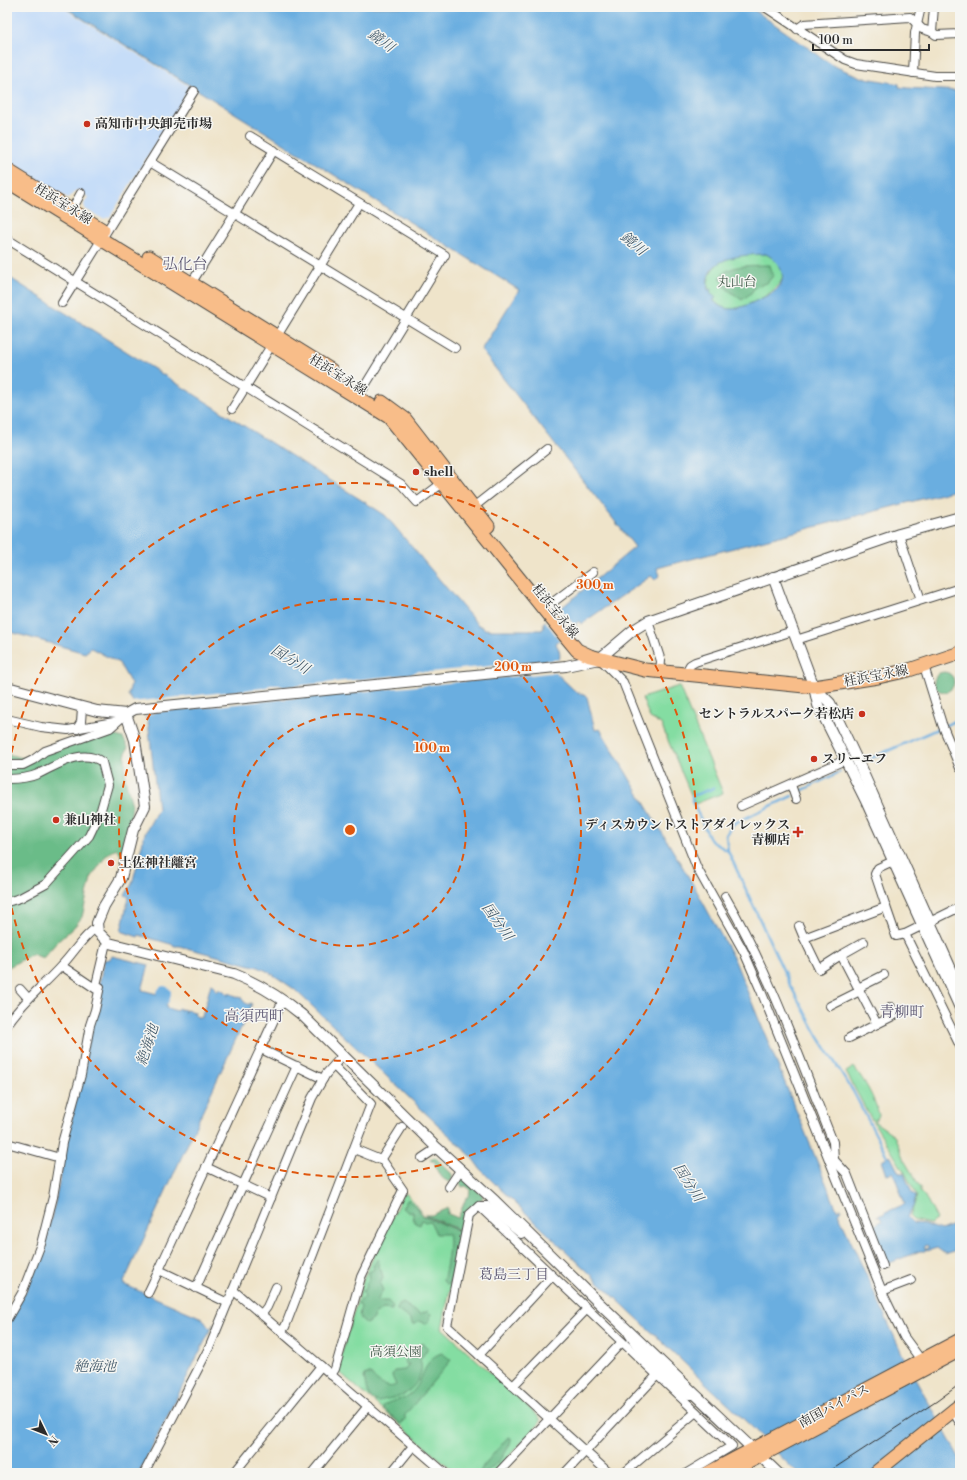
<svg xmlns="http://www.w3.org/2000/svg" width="967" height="1480" font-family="'Libre Bodoni','Noto Serif JP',serif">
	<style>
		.built { fill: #c6ddf8 }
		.green { fill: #84dda2; stroke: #588466 }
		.forest { fill: #6bbc88; stroke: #4b745a }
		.water { fill: #6baee0; stroke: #4b6c86; fill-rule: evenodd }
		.pier { fill: #efe4ca }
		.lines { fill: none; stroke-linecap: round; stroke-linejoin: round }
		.stream { stroke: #6baee0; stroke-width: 2.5 }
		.river { stroke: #6baee0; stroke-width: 14 }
		.minor-casing { stroke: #484743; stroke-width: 10 }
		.tertiary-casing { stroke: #484743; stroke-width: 12 }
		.primary-casing { stroke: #484743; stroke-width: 15 }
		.trunk-casing { stroke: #484743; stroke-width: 15 }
		.minor { stroke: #fff; stroke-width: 8 }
		.tertiary { stroke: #fff; stroke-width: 10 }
		.primary { stroke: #f8bd89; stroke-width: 13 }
		.trunk { stroke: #f8bd89; stroke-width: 13 }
		.tram { stroke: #2b2b2b; stroke-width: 1 }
		.ring { fill: none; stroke: #df570e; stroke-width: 2; stroke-dasharray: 7 5 }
		.poi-dot { fill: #c8321e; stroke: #f6f6f2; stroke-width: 1.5 }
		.labels { text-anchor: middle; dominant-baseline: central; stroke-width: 3; stroke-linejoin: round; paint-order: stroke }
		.poi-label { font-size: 13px; font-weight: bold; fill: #2b2b2b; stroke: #f6f6f2; text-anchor: start }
		.street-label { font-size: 13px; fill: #2b2b2b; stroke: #f6f6f2 }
		.park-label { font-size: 13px; fill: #415849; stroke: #f6f6f2 }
		.water-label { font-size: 14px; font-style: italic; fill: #41596a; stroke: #f6f6f2 }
		.neighbourhood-label { font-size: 14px; fill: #5c5772; stroke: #f6f6f2 }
		.quarter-label { font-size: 15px; fill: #5c5772; stroke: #f6f6f2 }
		.centre { fill: #df570e; stroke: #f6f6f2; stroke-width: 2 }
		.ring-label { font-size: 12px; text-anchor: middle; font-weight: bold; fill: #df570e; stroke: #f6f6f2; stroke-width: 3; stroke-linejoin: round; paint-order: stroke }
	</style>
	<rect width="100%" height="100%" fill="#f6f6f2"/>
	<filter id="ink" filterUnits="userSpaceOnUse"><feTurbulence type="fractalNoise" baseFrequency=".025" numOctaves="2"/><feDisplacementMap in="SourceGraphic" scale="8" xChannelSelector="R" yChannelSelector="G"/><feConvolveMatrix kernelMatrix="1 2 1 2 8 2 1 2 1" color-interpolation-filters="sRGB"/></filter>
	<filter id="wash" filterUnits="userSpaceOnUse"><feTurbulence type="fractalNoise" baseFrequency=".012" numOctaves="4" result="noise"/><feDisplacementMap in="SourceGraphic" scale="16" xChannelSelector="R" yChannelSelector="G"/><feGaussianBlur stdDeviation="0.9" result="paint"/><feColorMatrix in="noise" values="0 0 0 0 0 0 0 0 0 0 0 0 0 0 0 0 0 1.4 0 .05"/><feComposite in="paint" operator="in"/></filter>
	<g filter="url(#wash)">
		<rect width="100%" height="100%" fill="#efe4ca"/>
		<polygon class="built" points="7,7 62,7 190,87 110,217 103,219 85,209 84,204 88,197 77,190 68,198 7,161"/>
		<g class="green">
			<path d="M766,254C796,270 782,288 758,300C743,307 725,316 713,299L715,298C710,295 707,289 708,283C711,254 743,255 766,254Z"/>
			<polygon points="679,686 723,793 695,804 661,724 650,718 642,698"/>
			<path d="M854,1067C865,1081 875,1099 879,1115L877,1119H874L875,1122L894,1135L904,1160L920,1187V1192L927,1200L937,1219L930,1224L913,1220L910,1217L917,1196L905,1173L869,1115L846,1072Z"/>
			<polygon points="403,1194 407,1194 423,1215 462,1232 442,1328 540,1418 540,1423 493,1473 456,1473 337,1370 364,1277"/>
		</g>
		<g class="forest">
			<path d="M770,265L773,276L767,283L755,287L751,293L742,300L727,289L720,277C730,263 754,266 770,265Z"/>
			<circle cx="944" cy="682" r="10"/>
			<polygon points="110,734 123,738 128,747 125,756 125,778 132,805 129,830 123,858 117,849 107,854 91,878 82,917 75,926 57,942 43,958 32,954 7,968 7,754 23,758 50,752"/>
			<path d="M435,1157L452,1174V1179L450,1182C441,1180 435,1170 435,1161H431L430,1159Z"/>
			<polygon points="462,1175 482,1194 483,1198 472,1207 466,1215 462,1231 425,1215 432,1215 448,1208 448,1213 446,1213 458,1218 466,1198 469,1197 470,1190 466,1186 462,1187 458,1178"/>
			<path d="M408,1199L423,1216L461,1232L450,1284H446L443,1281C446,1270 451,1244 448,1234H436L430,1221L425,1222L422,1220L420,1225L415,1223L413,1217V1212H408L402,1208Z"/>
			<path d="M377,1260H379L378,1267L381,1269L383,1278L380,1284L383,1290L377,1301H388L393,1306L392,1310L383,1309L373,1316L374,1319L366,1324C359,1320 358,1314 361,1307L358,1303L365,1297L362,1291L367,1287L366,1284L370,1278L369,1272L374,1269L373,1266Z"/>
			<polygon points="403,1303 421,1315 423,1313 428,1311 431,1314 430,1320 426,1324 419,1321 416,1324 412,1324 411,1320 397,1310 398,1305"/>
			<path d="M422,1343L428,1348L420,1360C426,1374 412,1393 398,1397C391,1399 386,1398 379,1402C367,1400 366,1387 364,1377L366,1374H371C376,1382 387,1390 396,1385L392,1376L394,1371L405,1370L409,1364H406L404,1359L410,1352L413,1355H416L419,1351L417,1346Z"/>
			<path d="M442,1353L451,1360L405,1415V1420L401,1424L383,1408V1406C395,1397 404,1403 415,1389C425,1376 424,1358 442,1353Z"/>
			<path d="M508,1437L511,1438C512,1448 491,1473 482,1473L480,1472L483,1466Z"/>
		</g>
		<g class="water">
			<path d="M64,7H750L834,66L861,77L899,84V87L907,88L960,91V489L657,568L660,575L655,580L651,576L581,624L579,621L575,624L577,627L557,642L556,644C563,654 559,662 555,672L574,690L587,697L595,730L600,729L694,886L735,961L837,1210L841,1208L842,1210L838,1213L904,1358L960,1459V1473H797L753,1428L493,1182L481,1170L470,1155L294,989L269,972L258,967L179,946H174V945L139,935L138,937L121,931L129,897L125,895L132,884L145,833L158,809L148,721L128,695L131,684L119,663L91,648L85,653L7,631V276L385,515L477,624L485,629L492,630H542L544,627L543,623L635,547L481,350L519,290ZM766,254C781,262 791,281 772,293C768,296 763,297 758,300C743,307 726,316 713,300L716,298L710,293L711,289L708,290C702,256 743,255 766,254Z"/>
			<polygon points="112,956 149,965 142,990 157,994 159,999 167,1001 166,1008 177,1011 178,1008 181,1009 180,1011 182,1009 185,1010 184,1013 186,1010 195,1012 194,1014 197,1017 202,1017 211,984 214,985 217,992 219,988 227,993 228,996 229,993 241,998 242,997 244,1002 249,1005 250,1003 252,1004 123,1284 202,1318 209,1328 211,1328 214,1323 139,1473 7,1473 7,1325 26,1291 41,1256 55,1203 104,960 110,959"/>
			<polygon points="890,1155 899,1173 904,1173 912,1193 916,1196 913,1207 907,1217 913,1223 924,1224 941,1230 960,1222 960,1249 945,1254 937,1248 927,1251 926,1249 929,1248 927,1245 924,1246 926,1251 920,1251 887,1264 873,1226 882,1221 880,1217 877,1216 883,1214 884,1215 884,1213 905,1204 893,1172 887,1174 882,1160"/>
		</g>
		<g class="pier">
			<polygon points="560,607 577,629 561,642 545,621"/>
			<polygon points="562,659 559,672 155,712 144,718 131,702 265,688 270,685 279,685 284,687 412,674 417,671 430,672"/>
		</g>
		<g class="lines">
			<g class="stream">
				<polyline points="867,760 960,719"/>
				<polyline points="714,788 692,796 692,801 711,841 728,851"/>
				<polyline points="797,793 840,772"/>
				<polyline points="792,796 733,824 726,835 728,851 790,985 818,1036 853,1091 889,1160"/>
			</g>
			<polyline class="river" points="163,998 164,993"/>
		</g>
	</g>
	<g filter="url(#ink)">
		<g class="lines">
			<g class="minor-casing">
				<g id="minor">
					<polyline points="765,7 845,60 856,64 935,76 960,76"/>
					<polyline points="797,29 804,24 910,17 922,29 932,32 936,35 960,34"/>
					<polyline points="932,32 934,7"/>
					<polyline points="913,73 915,33 921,7"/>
					<polyline points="250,136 445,255 358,397"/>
					<polyline points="150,162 455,348"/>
					<polyline points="70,213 81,193"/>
					<polyline points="7,239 401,484 417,502 445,481"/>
					<polyline points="189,287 274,150"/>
					<polyline points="62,303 194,91"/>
					<polyline points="232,409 359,203"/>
					<polyline points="471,509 547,449"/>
					<polyline points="899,534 921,600"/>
					<polyline points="544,609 593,572"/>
					<polyline points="648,621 661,661 660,672"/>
					<polyline points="796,640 960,588"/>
					<polyline points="602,661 623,682 697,868 744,952 761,991 884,1296 904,1337 921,1360"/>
					<polyline points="924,666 942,724 960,768"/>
					<polyline points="685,674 690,665 695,662 793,631"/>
					<polyline points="7,719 41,727 68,730 114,722"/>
					<polyline points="77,729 81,722 82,708"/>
					<polyline points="7,765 23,765 33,760 45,751 110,728 126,714"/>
					<path d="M7,779C17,779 29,778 38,774C56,766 82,747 102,762L108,785L100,813L89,836L46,884L20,898L7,902"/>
					<polyline points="791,785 796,799"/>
					<polyline points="741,806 845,760"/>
					<path d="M725,896C770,973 800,1059 833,1142L834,1160"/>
					<polyline points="886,907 896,936 905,934"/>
					<polyline points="960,907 905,934 960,1046"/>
					<polyline points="799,926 804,938"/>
					<polyline points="841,955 864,942"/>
					<polyline points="20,989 28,998"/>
					<polyline points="99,990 100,987 96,985 105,947"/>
					<polyline points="830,1006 856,993 862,986 884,975"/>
					<polyline points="877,1024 841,955 819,969 804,938 886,907 875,874 878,868 893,861"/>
					<path d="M7,1025C22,1002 43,986 61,966C74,953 81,938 97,927"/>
					<polyline points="849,1038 895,1015 891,1007"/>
					<polyline points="261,1049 323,1079"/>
					<polyline points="7,1143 60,1158"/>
					<polyline points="422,1158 437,1148"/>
					<polyline points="381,1160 402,1127"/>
					<polyline points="830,1161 834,1160 847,1174 883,1266"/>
					<polyline points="206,1167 271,1198"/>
					<polyline points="449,1187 461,1169"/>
					<polyline points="479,1206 732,1446 687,1473"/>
					<polyline points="527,1232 521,1234 488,1206 479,1206 469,1215 447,1326 609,1473"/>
					<polyline points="196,1288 297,1066"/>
					<polyline points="233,1290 445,1473"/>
					<polyline points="882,1291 911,1280"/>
					<polyline points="148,1293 159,1270"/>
					<polyline points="228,1303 159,1270 283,1000"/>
					<polyline points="261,1315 267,1307 276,1287"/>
					<polyline points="7,1319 22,1293 41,1244 53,1197 62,1143 81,1075 90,1025 95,1010 99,991 62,966"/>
					<polyline points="281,1331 285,1327 371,1104 334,1066"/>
					<path d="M628,1333C643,1358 668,1377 689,1395H695"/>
					<polyline points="479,1355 552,1276"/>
					<polyline points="331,1375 335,1369 361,1277 403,1190 383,1161 354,1149"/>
					<polyline points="513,1386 587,1309"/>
					<polyline points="144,1473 210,1346 312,1098 326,1074 343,1055"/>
					<polyline points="234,1473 321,1366"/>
					<polyline points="313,1473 368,1406"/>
					<polyline points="391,1473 413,1446"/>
					<polyline points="498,1473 622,1342"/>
					<polyline points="565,1473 661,1371"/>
					<polyline points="624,1473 696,1412"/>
				</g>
			</g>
			<g class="tertiary-casing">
				<g id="tertiary">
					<polyline points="773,577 814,687 818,705 865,799 960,1008"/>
					<polyline points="7,687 97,711 126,714 135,709 566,666 599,659 632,631 648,621 899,534 960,517"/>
					<polyline points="814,687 830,703 859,764 960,989"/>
					<path d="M126,714L135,740L145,806L133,830L121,878L104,906L97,923L98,932L109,943L234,974C259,984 280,997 302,1015L437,1148L495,1201L596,1300L778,1473"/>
					<polyline points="953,1409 960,1421"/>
				</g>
			</g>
			<g class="primary-casing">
				<g id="primary">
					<polyline points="7,170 103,230"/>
					<polyline points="7,181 389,417 567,638 577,650 590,656 645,670 814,687 878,677 909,670 960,653"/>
					<polyline points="149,257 331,370"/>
					<polyline points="382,402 405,419 488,526"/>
				</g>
			</g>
			<g class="trunk-casing">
				<g id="trunk">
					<polyline points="708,1473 960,1340"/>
					<polyline points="728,1473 960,1350"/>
					<polyline points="875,1473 960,1405"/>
				</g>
			</g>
			<use href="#minor" class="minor"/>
			<use href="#tertiary" class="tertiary"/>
			<use href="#primary" class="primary"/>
			<use href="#trunk" class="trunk"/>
			<polyline class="tram" points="827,1473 937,1401 960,1384"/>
		</g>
	</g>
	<g class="ring">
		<circle cx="350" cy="830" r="116"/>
		<circle cx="350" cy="830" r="231"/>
		<path d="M7 776A347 347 0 1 1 7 884"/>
	</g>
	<g class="poi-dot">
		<circle cx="87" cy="124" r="4"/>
		<circle cx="416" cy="472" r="4"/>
		<circle cx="862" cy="714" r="4"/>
		<circle cx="814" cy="759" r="4"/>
		<circle cx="56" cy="820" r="4"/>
		<path d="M796 826h4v4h4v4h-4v4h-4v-4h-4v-4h4z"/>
		<circle cx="111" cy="863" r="4"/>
	</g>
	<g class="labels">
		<g class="poi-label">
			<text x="95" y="124">高知市中央卸売市場</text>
			<text x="424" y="472">shell</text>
			<text x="854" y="714" text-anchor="end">セントラルスパーク若松店</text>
			<text x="822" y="759">スリーエフ</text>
			<text x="64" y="820">兼山神社</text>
			<text x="790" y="825" text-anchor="end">ディスカウントストアダイレックス<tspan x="790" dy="15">青柳店</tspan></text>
			<text x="119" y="863">土佐神社離宮</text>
		</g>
		<g class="street-label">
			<text transform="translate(63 204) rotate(32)">桂浜宝永線</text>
			<text transform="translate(338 375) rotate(32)">桂浜宝永線</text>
			<text transform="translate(555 611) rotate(51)">桂浜宝永線</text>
			<text transform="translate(876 676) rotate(-11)">桂浜宝永線</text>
			<text transform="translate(834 1406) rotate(-28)">南国バイパス</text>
		</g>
		<g class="park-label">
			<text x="737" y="282">丸山台</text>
			<text x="396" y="1352">高須公園</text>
		</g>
		<g class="water-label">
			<text transform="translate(381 41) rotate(36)">鏡川</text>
			<text transform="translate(633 244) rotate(40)">鏡川</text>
			<text transform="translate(290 660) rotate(31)">国分川</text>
			<text transform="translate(497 922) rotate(54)">国分川</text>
			<text transform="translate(148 1045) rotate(-72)">絶海池</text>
			<text transform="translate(688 1183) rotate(57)">国分川</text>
			<text x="95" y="1367">絶海池</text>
		</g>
		<g class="neighbourhood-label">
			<text x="514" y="1275">葛島三丁目</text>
		</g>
		<g class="quarter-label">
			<text x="185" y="264">弘化台</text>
			<text x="902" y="1012">青柳町</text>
			<text x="254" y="1016">高須西町</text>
		</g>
	</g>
	<circle cx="350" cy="830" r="6" class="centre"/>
	<g class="ring-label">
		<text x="595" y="589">300 m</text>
		<text x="513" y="671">200 m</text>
		<text x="432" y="752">100 m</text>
	</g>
	<rect width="967" height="1480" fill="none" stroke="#f6f6f2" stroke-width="24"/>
	<g transform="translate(46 1434) rotate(133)" stroke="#f6f6f2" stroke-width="3" paint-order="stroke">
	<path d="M0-3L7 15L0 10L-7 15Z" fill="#2b2b2b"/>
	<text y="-6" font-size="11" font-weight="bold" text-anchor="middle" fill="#2b2b2b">N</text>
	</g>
	<path d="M813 44v6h116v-6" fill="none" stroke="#2b2b2b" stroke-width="2"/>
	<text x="819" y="44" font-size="12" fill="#2b2b2b" stroke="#f6f6f2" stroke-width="3" paint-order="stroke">100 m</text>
</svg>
